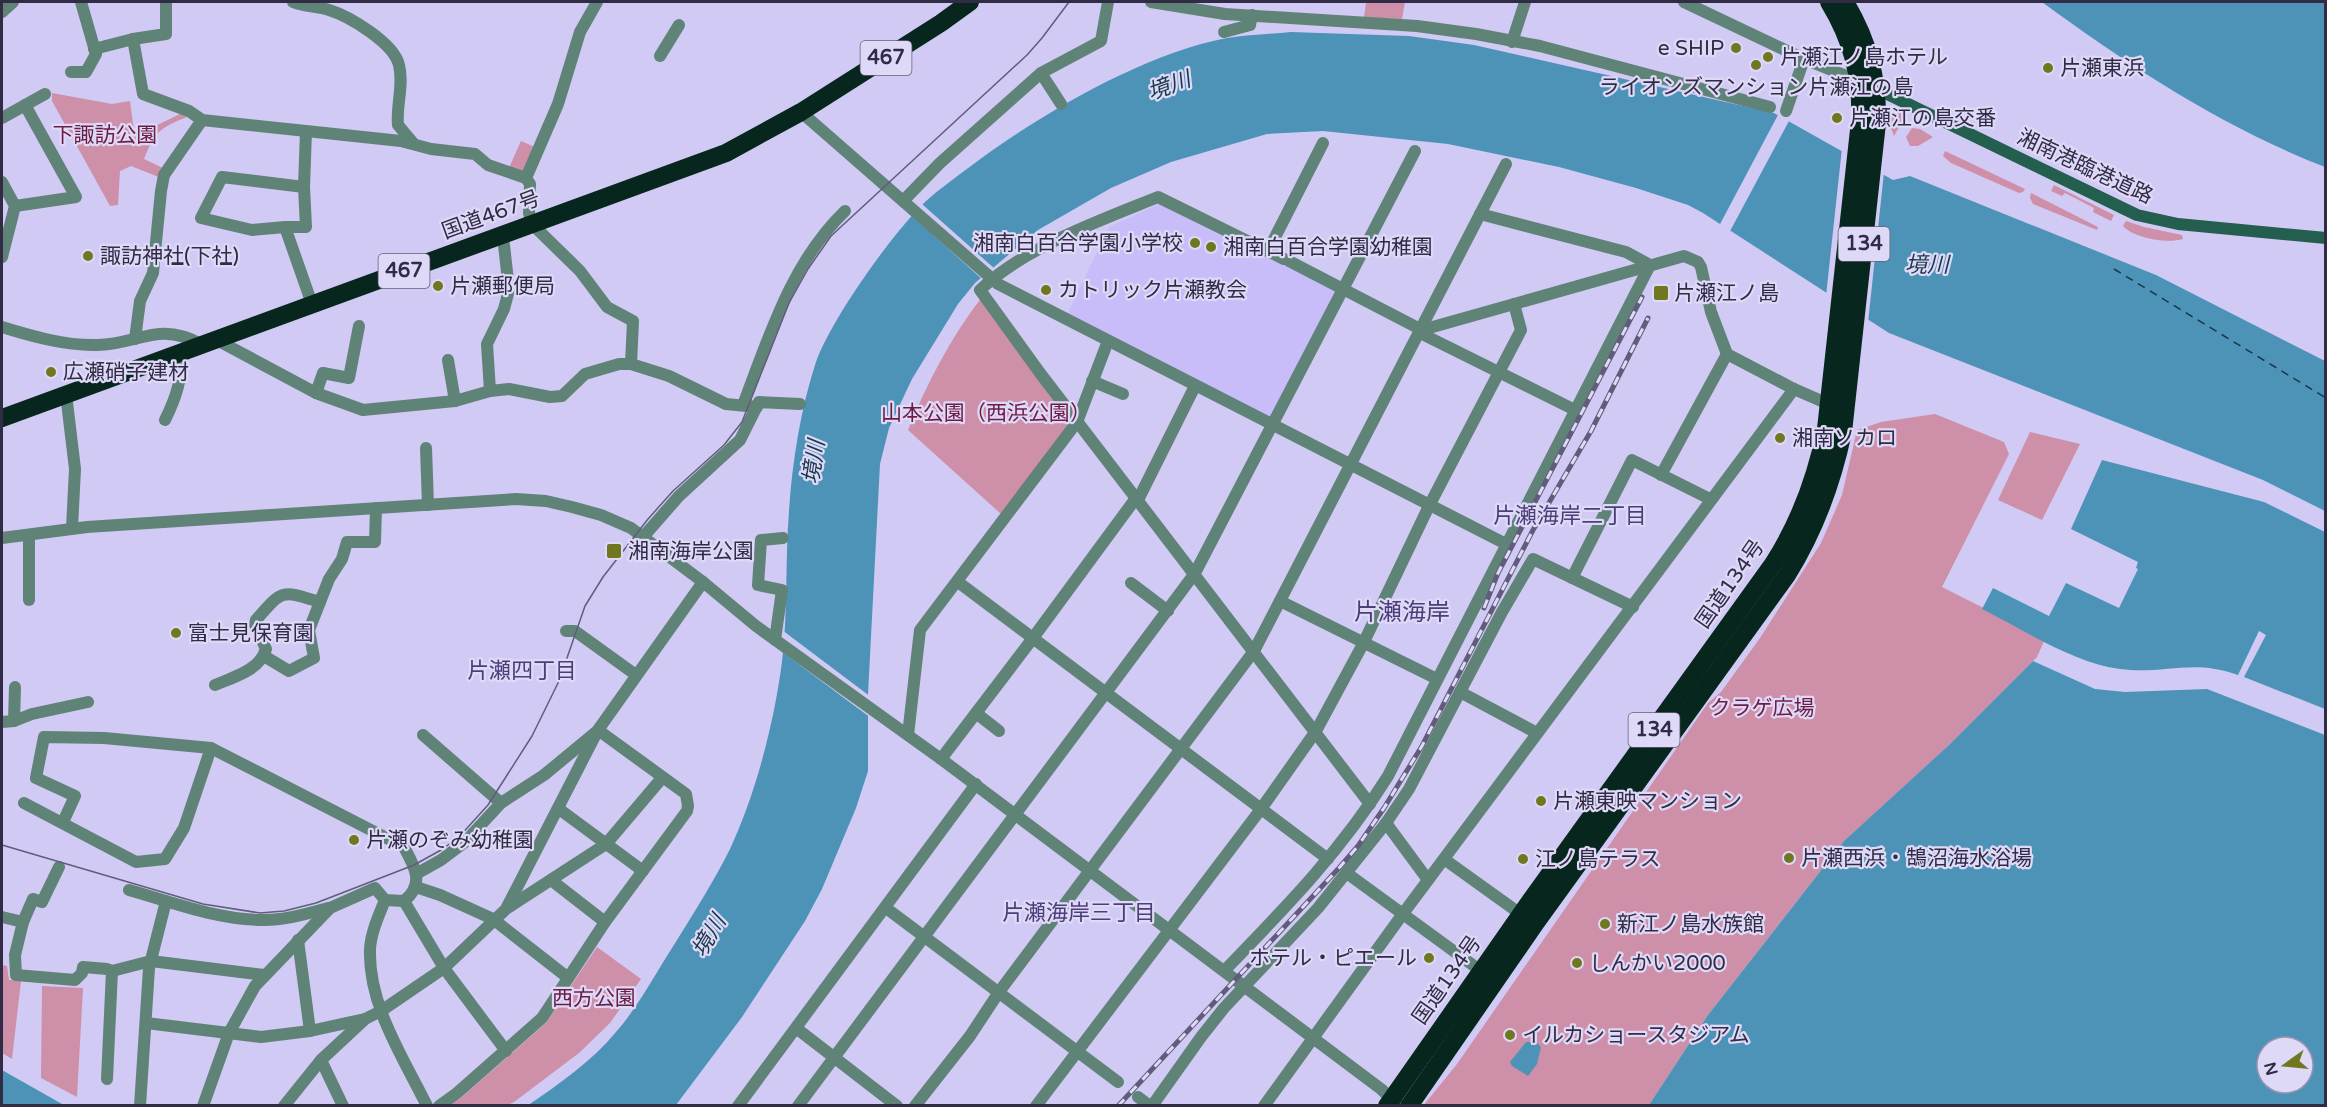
<svg xmlns="http://www.w3.org/2000/svg" width="2327" height="1107" font-family="'Varela Round','Noto Sans JP',sans-serif">
	<style>
		.built { fill: #c8bcf9 }
		.green { fill: #ce8fa9 }
		.water { fill: #4d93b8; fill-rule: evenodd }
		.pier { fill: #d1caf4 }
		.lines { fill: none; stroke-linecap: round; stroke-linejoin: round }
		.ferry { stroke: #183849; stroke-width: 1.5; stroke-dasharray: 8 6; stroke-linecap: butt }
		.street { stroke: #608378; stroke-width: 12 }
		.secondary { stroke: #245e4f; stroke-width: 12 }
		.highway { stroke: #07261e; stroke-width: 18 }
		.tram { stroke: #625c7c; stroke-width: 1.5 }
		.rail-casing { stroke: #625c7c; stroke-width: 5 }
		.rail { stroke: #ded9f6; stroke-width: 3; stroke-dasharray: 9; stroke-linecap: butt }
		.poi-dot { fill: #717720; stroke: #ded9f6; stroke-width: 2 }
		.labels { text-anchor: middle; dominant-baseline: central; stroke-width: 4.5; stroke-linejoin: round; paint-order: stroke }
		.shield { fill: #ded9f6; stroke: #655f7b; stroke-width: 1.5 }
		.shield-label { font-size: 20px; font-weight: bold; fill: #312b46 }
		.poi-label { font-size: 21px; fill: #312b46; stroke: #ded9f6; text-anchor: start }
		.park-label { font-size: 21px; fill: #6c1b44; stroke: #ded9f6 }
		.street-label { font-size: 21px; fill: #312b46; stroke: #ded9f6 }
		.water-label { font-size: 22px; font-style: italic; fill: #183849; stroke: #ded9f6 }
		.neighbourhood-label { font-size: 22px; fill: #4d3e79; stroke: #ded9f6 }
		.quarter-label { font-size: 24px; fill: #4d3e79; stroke: #ded9f6 }
	</style>
	<rect width="100%" height="100%" fill="#d1caf4"/>
	<polygon class="built" points="1161,203 1336,289 1336,293 1273,418 1067,315 1109,227"/>
	<g class="green">
		<polygon points="1366,2 1405,2 1402,19 1364,18"/>
		<path d="M52,93L112,104L130,101L134,131L141,133L184,112L187,117C159,128 155,132 144,159L165,169L161,178L131,166L120,171L118,205L110,206L52,101Z"/>
		<polygon points="1898,111 1904,111 1903,113 1906,115 1894,136 1891,128 1883,124 1888,116"/>
		<polygon points="1912,128 1920,129 1933,137 1918,146 1910,146 1906,137"/>
		<polygon points="521,141 535,147 525,171 520,173 509,168"/>
		<polygon points="1945,151 2025,189 2023,192 2019,193 1951,163 1943,156"/>
		<polygon points="2054,185 2114,215 2111,221 2093,212 2094,208 2065,193 2062,196 2051,191"/>
		<polygon points="2031,193 2098,227 2097,230 2033,204 2030,198"/>
		<path d="M2126,221L2144,227L2182,235L2183,239C2167,244 2134,238 2123,226Z"/>
		<path d="M982,297L1074,421L1001,514L908,430C927,383 951,337 982,297Z"/>
		<polygon points="1935,414 2004,442 2009,454 1942,587 2045,639 2037,657 1950,744 1844,841 1708,1015 1649,1105 1423,1106 1457,1064 1708,703 1721,692 1760,638 1821,543 1842,495 1857,430 1881,422"/>
		<polygon points="2030,432 2080,444 2042,520 1998,500"/>
		<polygon points="597,947 641,979 610,1023 579,1053 514,1102 508,1105 449,1106 462,1097 546,1023"/>
		<polygon points="2,965 7,966 9,980 21,981 12,1059 2,1053"/>
		<polygon points="42,986 83,988 77,1097 41,1078"/>
	</g>
	<g class="water">
		<path d="M2042,2H2325V167C2222,127 2131,67 2042,2Z"/>
		<path d="M1291,32L1409,36L1474,45L1774,113L1893,180L1910,176L2156,275L2325,361V511L2263,480L1889,333L1703,213L1688,205L1636,188L1559,167L1448,144L1323,131L1267,134L1171,162L1111,188L1038,230L975,283L958,304L912,379L889,428L880,464L868,694V771L856,808L822,889L805,921L742,1017L676,1105L527,1106C559,1084 591,1062 616,1032C638,1007 654,976 672,948C692,916 713,883 730,849C756,793 774,723 782,662C788,612 785,561 789,511C792,463 801,407 816,362C832,318 891,235 925,202C939,189 955,178 971,166C1039,115 1142,54 1227,38C1248,35 1270,34 1291,32Z"/>
		<path d="M2102,460L2264,502L2325,532V709L2244,677L2266,635L2259,631L2238,675C2192,658 2163,675 2120,669C2074,663 2024,630 1982,609L1993,588L2049,616L2066,583L2119,608L2138,569L2136,568L2138,562L2071,529Z"/>
		<path d="M2033,661L2095,689L2125,692L2207,689L2325,735V1105H1649L1708,1015L1844,841L1950,744ZM2267,1047H2303V1083H2267Z"/>
		<polygon points="1526,1042 1536,1042 1541,1047 1537,1064 1528,1076 1512,1066 1510,1062"/>
		<polygon points="2,1070 62,1104 64,1105 2,1105"/>
	</g>
	<g class="pier">
		<polygon points="1779,113 1790,119 1729,233 1719,226"/>
		<polygon points="1842,148 1884,172 1868,323 1826,296"/>
		<polygon points="922,204 995,269 993,271 983,280 911,215"/>
		<polygon points="782,630 871,697 871,718 781,651"/>
	</g>
	<g class="lines">
		<polyline class="ferry" points="2114,269 2326,398"/>
		<g class="street">
			<path d="M293,2C305,7 316,6 329,10C349,16 394,43 399,65C404,85 396,106 398,125L414,144"/>
			<polyline points="597,2 580,32 558,104 526,178 530,184 529,213 532,224 580,271 607,307 633,321 631,364"/>
			<polyline points="1151,2 1225,14 1417,26 1476,34 1540,46 1770,107"/>
			<polyline points="1684,2 1804,59 1859,81"/>
			<polyline points="2,12 13,2"/>
			<polyline points="1224,32 1250,25 1252,15"/>
			<polyline points="133,39 143,94 189,111 202,120 401,141 431,149 475,154 488,165 526,178"/>
			<polyline points="1512,42 1525,2"/>
			<polyline points="94,49 133,39 166,34 166,2"/>
			<polyline points="660,56 679,25"/>
			<polyline points="71,72 86,72 96,54 81,2"/>
			<polyline points="1061,104 1041,73 1101,41 1108,2"/>
			<polyline points="1786,111 1804,59"/>
			<polyline points="801,112 998,284 1506,544"/>
			<polyline points="2,118 45,94"/>
			<polyline points="2,182 15,206 2,257"/>
			<polyline points="304,187 306,131"/>
			<polyline points="903,201 940,163 1041,73"/>
			<polyline points="15,206 76,197 25,105"/>
			<polyline points="1480,214 1626,252 1650,265"/>
			<polyline points="285,227 252,230 201,218 222,177 304,187 306,227 285,227 312,304"/>
			<polyline points="1268,251 1323,143"/>
			<path d="M1284,259L1158,197C1101,220 1025,247 980,290L1040,373L1370,804"/>
			<polyline points="1289,261 1422,330 1684,256 1698,262 1701,267 1711,312 1727,354 1794,389 1833,406"/>
			<path d="M2,327C31,336 66,346 97,345C140,344 157,321 201,344"/>
			<polyline points="1420,333 1575,410"/>
			<polyline points="135,339 140,301 153,273 161,191 164,175 202,120"/>
			<polyline points="215,339 316,393 363,410 455,401 490,391 509,389 550,397 562,396 585,374 619,364 631,364 669,376 726,404 757,407"/>
			<polyline points="448,360 455,401"/>
			<polyline points="1092,381 1123,394"/>
			<polyline points="490,391 487,344 504,309 509,290 504,245 500,236"/>
			<polyline points="316,393 323,373 349,378 359,326"/>
			<polyline points="66,394 75,469 72,528"/>
			<path d="M743,405C769,337 791,263 845,211"/>
			<path d="M165,420C177,396 182,378 182,351"/>
			<polyline points="426,448 428,505"/>
			<polyline points="1661,475 1727,354"/>
			<polyline points="1138,500 1195,386"/>
			<polyline points="644,536 679,496 740,440 759,402 800,404"/>
			<polyline points="2,538 87,527 516,499 546,501 572,507 601,515 631,528 703,582 756,626 941,759 1381,1089 1397,1104"/>
			<polyline points="1572,578 1632,460 1710,499"/>
			<polyline points="958,582 1328,859"/>
			<polyline points="1131,583 1168,611"/>
			<polyline points="29,600 29,535"/>
			<polyline points="1280,601 1437,679"/>
			<polyline points="566,631 575,631 636,675"/>
			<polyline points="775,640 782,590 758,585 761,540 783,538"/>
			<polyline points="264,656 289,671 314,658 309,630 329,579 342,559 347,542 375,542 376,508"/>
			<path d="M215,685C234,677 260,670 266,649L255,625L256,620C283,589 281,590 320,602"/>
			<polyline points="1460,692 1537,733"/>
			<polyline points="976,713 999,731"/>
			<polyline points="14,721 15,687"/>
			<polyline points="2,722 14,721 32,714 88,702"/>
			<polyline points="423,735 501,803 544,775 595,733"/>
			<polyline points="908,735 920,630 1077,422 1108,341"/>
			<polyline points="941,759 1033,638 1136,498"/>
			<polyline points="24,803 136,862 165,859 184,828 211,748"/>
			<polyline points="559,809 643,871"/>
			<path d="M63,822L75,796L36,778L44,737L104,738L211,748L404,847C415,867 425,884 404,901L385,900L375,888L330,908L255,986L229,1033L203,1106"/>
			<polyline points="1386,823 1428,880"/>
			<polyline points="1444,859 1526,918"/>
			<polyline points="416,874 441,860 465,842 501,803"/>
			<polyline points="1348,874 1481,971"/>
			<polyline points="551,880 605,922"/>
			<polyline points="416,887 440,895 493,919 567,977"/>
			<path d="M129,890C171,902 215,919 260,920C283,921 306,914 328,908"/>
			<path d="M385,900C379,915 371,932 370,949C368,1005 403,1057 427,1106"/>
			<polyline points="404,901 444,968 506,1051"/>
			<polyline points="507,907 598,730 703,582"/>
			<polyline points="886,908 1118,1082"/>
			<polyline points="2,917 23,922 33,899 42,902 59,867"/>
			<polyline points="23,922 15,955 16,975 75,980 82,973 83,967 107,969 112,971 151,961 264,975"/>
			<polyline points="298,940 310,1031"/>
			<path d="M1225,970C1286,907 1341,851 1388,776L1650,265"/>
			<polyline points="146,1023 261,1037 310,1031 365,1019 381,1011 444,968 506,909 606,844 662,778"/>
			<polyline points="796,1028 897,1106"/>
			<polyline points="321,1060 343,1106"/>
			<polyline points="107,1079 112,971"/>
			<polyline points="1138,1097 1150,1106"/>
			<polyline points="140,1106 149,968 166,901"/>
			<polyline points="284,1106 321,1060 365,1019"/>
			<polyline points="439,1106 457,1093 542,1018 605,922 687,811 688,806 686,794 598,730"/>
			<polyline points="738,1106 976,784"/>
			<polyline points="798,1106 1195,573 1415,151"/>
			<polyline points="915,1106 970,1036 999,992 1254,651 1506,164"/>
			<polyline points="1036,1106 1261,809 1316,731 1363,644 1429,506 1521,330 1514,304"/>
			<polyline points="1152,1106 1201,1037 1224,1008 1318,908 1386,823 1409,789 1502,612 1533,559 1633,607"/>
			<polyline points="1264,1106 1402,915 1794,389"/>
		</g>
		<polyline class="secondary" points="1871,86 2137,215 2178,224 2326,238"/>
		<g class="highway">
			<polyline points="2,418 726,153 801,112 941,23 970,2"/>
			<path d="M1387,1106L1531,900L1773,564C1800,522 1816,478 1826,429L1860,121C1862,77 1852,40 1829,2"/>
			<path d="M1409,1106L1535,924L1787,575C1815,530 1832,484 1843,432L1877,123C1878,78 1868,40 1845,2"/>
		</g>
		<polyline class="tram" points="2,845 203,904 260,913 284,911 316,903 414,865 441,850 459,837 488,805 532,736 559,681 585,606 603,577 648,519 673,491 724,445 742,422 789,303 808,269 831,236 1027,55 1042,38 1069,2"/>
		<g class="rail-casing">
			<g id="rail">
				<polyline points="1484,608 1498,573 1642,297"/>
				<polyline points="1118,1106 1339,868 1358,846 1384,808 1422,746 1533,530 1591,431 1648,318"/>
			</g>
		</g>
		<use href="#rail" class="rail"/>
	</g>
	<g class="poi-dot">
		<circle cx="1736" cy="48" r="6"/>
		<circle cx="1768" cy="57" r="6"/>
		<circle cx="1756" cy="65" r="6"/>
		<circle cx="2048" cy="68" r="6"/>
		<circle cx="1837" cy="118" r="6"/>
		<circle cx="1195" cy="243" r="6"/>
		<circle cx="1211" cy="247" r="6"/>
		<circle cx="88" cy="256" r="6"/>
		<circle cx="438" cy="286" r="6"/>
		<circle cx="1046" cy="290" r="6"/>
		<rect x="1653" y="285" width="16" height="16" rx="3"/>
		<circle cx="51" cy="372" r="6"/>
		<circle cx="1780" cy="438" r="6"/>
		<rect x="606" y="543" width="16" height="16" rx="3"/>
		<circle cx="176" cy="633" r="6"/>
		<circle cx="1541" cy="801" r="6"/>
		<circle cx="354" cy="840" r="6"/>
		<circle cx="1789" cy="858" r="6"/>
		<circle cx="1523" cy="859" r="6"/>
		<circle cx="1605" cy="924" r="6"/>
		<circle cx="1429" cy="958" r="6"/>
		<circle cx="1577" cy="963" r="6"/>
		<circle cx="1510" cy="1035" r="6"/>
	</g>
	<g class="labels">
		<g class="shield">
			<rect x="860.5" y="41" width="51" height="34" rx="4.5"/>
			<rect x="1838.5" y="227" width="51" height="34" rx="4.5"/>
			<rect x="378.5" y="254" width="51" height="34" rx="4.5"/>
			<rect x="1628.5" y="713" width="51" height="34" rx="4.5"/>
		</g>
		<g class="shield-label">
			<text x="886" y="58">467</text>
			<text x="1864" y="244">134</text>
			<text x="404" y="271">467</text>
			<text x="1654" y="730">134</text>
		</g>
		<g class="poi-label">
			<text x="1724" y="48" text-anchor="end">e SHIP</text>
			<text x="1780" y="57">片瀬江ノ島ホテル</text>
			<text x="2060" y="68">片瀬東浜</text>
			<text x="1756" y="87" text-anchor="middle">ライオンズマンション片瀬江の島</text>
			<text x="1849" y="118">片瀬江の島交番</text>
			<text x="1183" y="243" text-anchor="end">湘南白百合学園小学校</text>
			<text x="1223" y="247">湘南白百合学園幼稚園</text>
			<text x="100" y="256">諏訪神社(下社)</text>
			<text x="450" y="286">片瀬郵便局</text>
			<text x="1058" y="290">カトリック片瀬教会</text>
			<text x="1674" y="293">片瀬江ノ島</text>
			<text x="63" y="372">広瀬硝子建材</text>
			<text x="1792" y="438">湘南ソカロ</text>
			<text x="628" y="551">湘南海岸公園</text>
			<text x="188" y="633">富士見保育園</text>
			<text x="1553" y="801">片瀬東映マンション</text>
			<text x="366" y="840">片瀬のぞみ幼稚園</text>
			<text x="1801" y="858">片瀬西浜・鵠沼海水浴場</text>
			<text x="1535" y="859">江ノ島テラス</text>
			<text x="1617" y="924">新江ノ島水族館</text>
			<text x="1417" y="958" text-anchor="end">ホテル・ピエール</text>
			<text x="1589" y="963">しんかい2000</text>
			<text x="1522" y="1035">イルカショースタジアム</text>
		</g>
		<g class="park-label">
			<text x="105" y="135">下諏訪公園</text>
			<text x="986" y="413">山本公園（西浜公園）</text>
			<text x="1762" y="708">クラゲ広場</text>
			<text x="594" y="998">西方公園</text>
		</g>
		<g class="street-label">
			<text transform="translate(2085 167) rotate(25)">湘南港臨港道路</text>
			<text transform="translate(491 215) rotate(-20)">国道467号</text>
			<text transform="translate(1730 584) rotate(-55)">国道134号</text>
			<text transform="translate(1447 980) rotate(-55)">国道134号</text>
		</g>
		<g class="water-label">
			<text transform="translate(1169 86) rotate(-20)">境川</text>
			<text x="1927" y="265">境川</text>
			<text transform="translate(814 462) rotate(-82)">境川</text>
			<text transform="translate(709 936) rotate(-59)">境川</text>
		</g>
		<g class="neighbourhood-label">
			<text x="1570" y="516">片瀬海岸二丁目</text>
			<text x="522" y="671">片瀬四丁目</text>
			<text x="1079" y="913">片瀬海岸三丁目</text>
		</g>
		<g class="quarter-label">
			<text x="1402" y="612">片瀬海岸</text>
		</g>
	</g>
	<rect width="2327" height="1107" fill="none" stroke="#312b46" stroke-width="6"/>
	<g transform="translate(2285 1065) rotate(255)"><circle r="28" fill="#ded9f6" stroke="#9993b0" stroke-width="1.5"/>
	<path d="M0-4.5L10 22L0 15L-10 22Z" fill="#717720"/>
	<text y="-9" font-size="16" font-weight="bold" text-anchor="middle" fill="#312b46">N</text>
	</g>
</svg>
